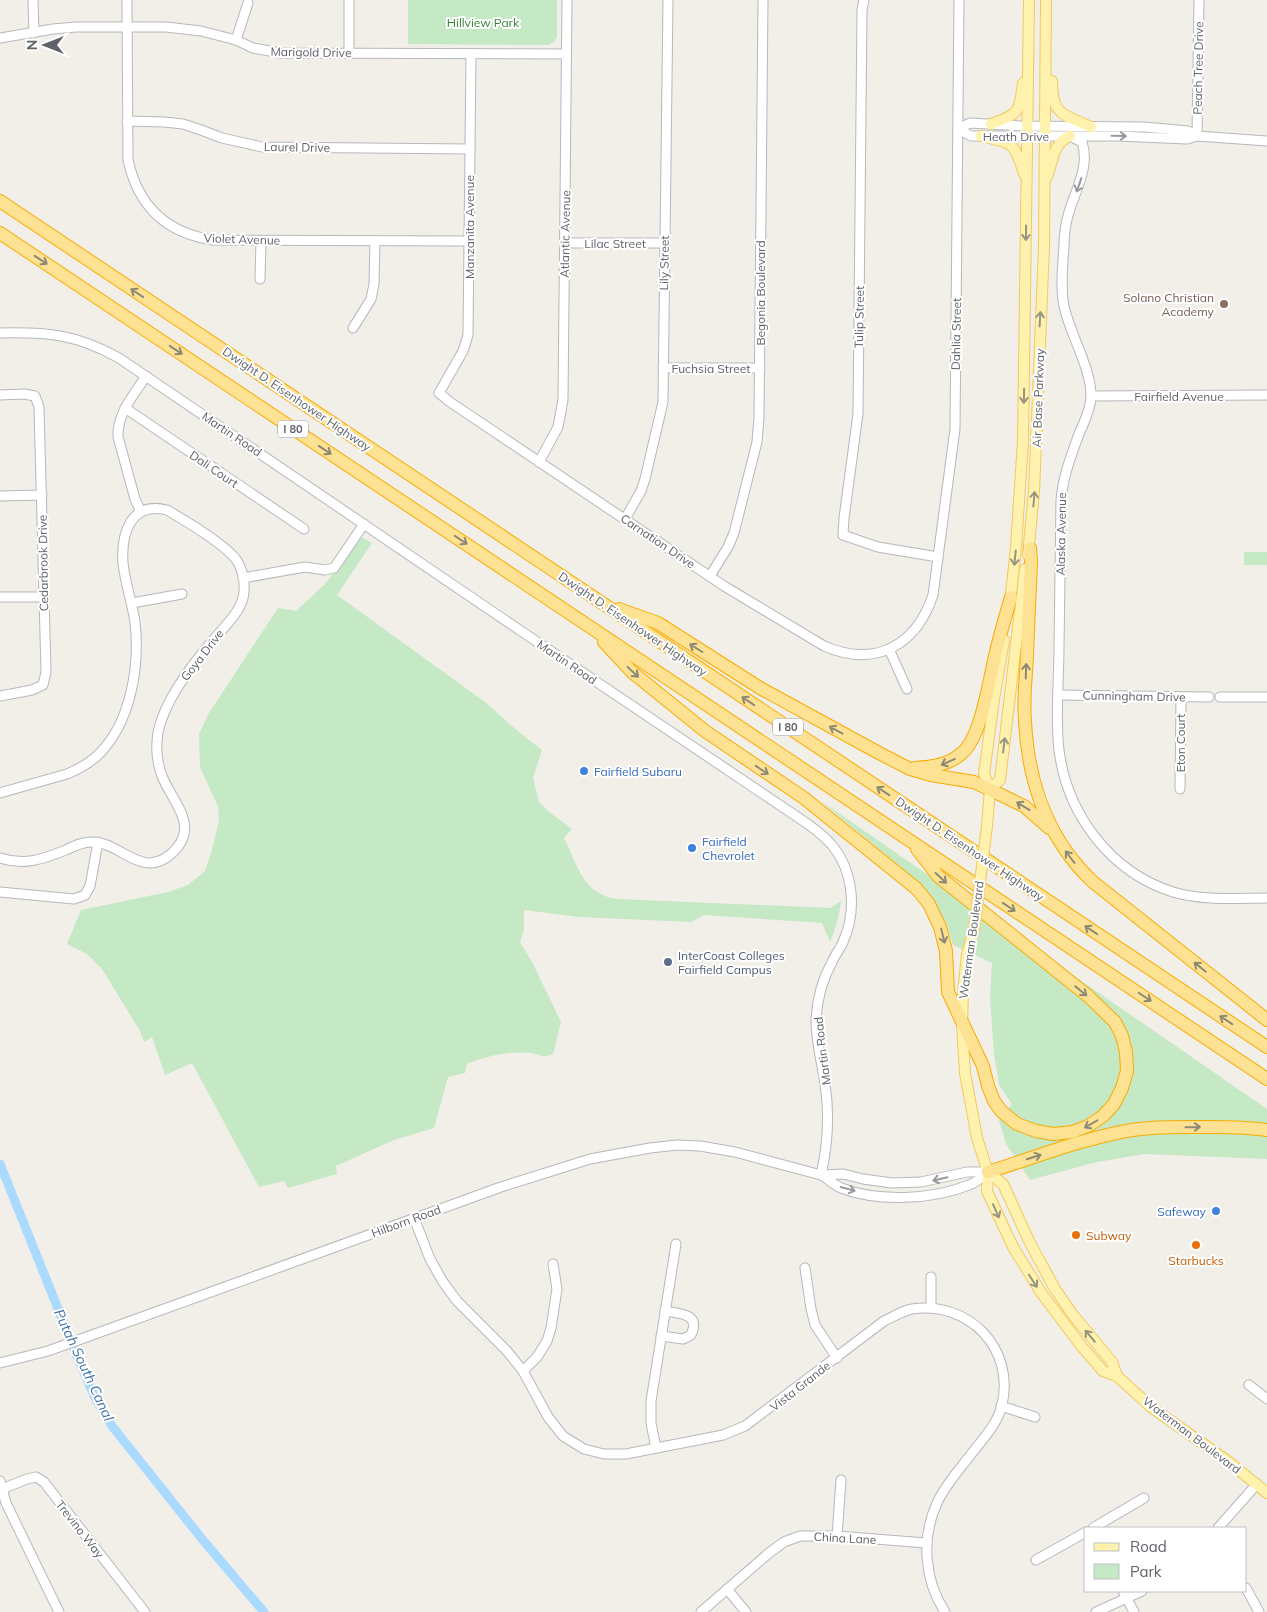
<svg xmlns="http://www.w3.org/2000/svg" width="1267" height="1612" font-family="Mulish,sans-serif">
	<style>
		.green { fill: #c5e8c5 }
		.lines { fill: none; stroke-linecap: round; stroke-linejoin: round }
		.canal { stroke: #aadaff; stroke-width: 9 }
		.minor-casing { stroke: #b5b8bc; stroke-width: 11 }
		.major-casing { stroke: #f2c960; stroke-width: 12 }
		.highway-casing { stroke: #f9ab00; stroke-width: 14 }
		.minor { stroke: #fff; stroke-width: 9 }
		.major { stroke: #fff2af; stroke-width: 10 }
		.highway { stroke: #fde293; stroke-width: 12 }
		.major-bridge-casing { stroke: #f2c960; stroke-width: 12; stroke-linecap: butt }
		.major-bridge { stroke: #fff2af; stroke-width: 10 }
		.oneway { stroke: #979a9d }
		.oneway2 { stroke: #979581 }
		.oneway3 { stroke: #8e8975 }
		.education-dot { fill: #8d6e63; stroke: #fff; stroke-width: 2 }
		.shop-dot { fill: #3f7fe0; stroke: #fff; stroke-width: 2 }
		.service-dot { fill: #5c6f8a; stroke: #fff; stroke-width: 2 }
		.food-dot { fill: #e8710a; stroke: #fff; stroke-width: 2 }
		.labels { text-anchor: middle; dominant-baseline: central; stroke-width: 4; stroke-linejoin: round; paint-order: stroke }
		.shield { fill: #fff; stroke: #8f9295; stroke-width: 1 }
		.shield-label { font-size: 11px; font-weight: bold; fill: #5f6368 }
		.park-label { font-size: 12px; fill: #348238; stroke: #fff }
		.street-label { font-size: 12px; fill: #5f6368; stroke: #fff }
		.education-label { font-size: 12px; fill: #785e54; stroke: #fff; text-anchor: end }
		.shop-label { font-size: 12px; fill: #366cbe; stroke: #fff; text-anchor: start }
		.service-label { font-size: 12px; fill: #4e5e75; stroke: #fff; text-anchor: start }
		.food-label { font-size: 12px; fill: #c56008; stroke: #fff; text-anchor: start }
		.water-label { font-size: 14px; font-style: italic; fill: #4174aa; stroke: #fff }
	</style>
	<rect width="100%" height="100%" fill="#f1efe8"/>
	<g class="green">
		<polygon points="408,0 557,0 557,36 554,42 548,45 408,44"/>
		<path d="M361,537L372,543L337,595L485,702L521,734L542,750L533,778L539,802L548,811L572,829L564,838C578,866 583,895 618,899L830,908L841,901C839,916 836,928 830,942L822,923L704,915L691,922L579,917L524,910V930L520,942L533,964L561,1022L553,1054C542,1059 540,1054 530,1053C509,1051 486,1056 467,1064L465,1073L448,1077L434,1128L394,1140L336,1166L337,1174L288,1188L284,1181L259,1187L192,1063L165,1075L152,1037L144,1042L140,1031L102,969L87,954L67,944L81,910L168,892L188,885L205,871L212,850L219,820L218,806L200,767L199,734L209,713L278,608L296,611L325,584Z"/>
		<rect x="1244" y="552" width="23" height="13"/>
		<polygon points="821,801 1267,1109 1267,1159 1145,1154 1097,1162 1030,1180 1006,1144 999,1120 1012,1104 999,1085 994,1054 990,998 992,963 953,945 946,922 922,885"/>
	</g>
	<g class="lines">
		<polyline class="canal" points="0,1164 77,1356 95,1398 112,1426 202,1539 264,1612"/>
		<g class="minor-casing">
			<g id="minor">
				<polyline points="33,0 34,33"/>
				<path d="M127,0L128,160C138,206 166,233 213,240L469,241"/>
				<polyline points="864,0 862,10 858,414 844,518 843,535 878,547 938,557"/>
				<polyline points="0,38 53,29 76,27 166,27 201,31 236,40 253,48 280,53 566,54"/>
				<polyline points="236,40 248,3"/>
				<polyline points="349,53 349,0"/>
				<path d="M471,54L468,335L463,351L439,393L450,402L724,586L824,646C875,668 916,646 933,595L955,429L959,0"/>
				<polyline points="127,121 164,122 183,124 201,130 222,138 262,147 470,149"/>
				<polyline points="958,129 970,123 1021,126 1144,127 1188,131 1197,136 1267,141"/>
				<polyline points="958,129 971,136 1118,136 1187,139 1197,136"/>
				<path d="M1070,136L1082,142C1090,166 1076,189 1069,212C1066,222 1064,235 1064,245C1063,265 1060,287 1064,306C1070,335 1092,369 1091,398C1090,410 1084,423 1079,434C1071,456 1063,476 1061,500C1060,549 1060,598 1059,647C1059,681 1055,716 1059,750C1067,814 1110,872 1173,892C1203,901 1236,898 1267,898"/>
				<polyline points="1197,136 1199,0"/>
				<polyline points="565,243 665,243"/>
				<polyline points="260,279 261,241"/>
				<polyline points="353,328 371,299 374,284 375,241"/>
				<path d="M0,333C48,332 76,334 119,358L521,631L799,818C811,826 822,834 831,844C854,871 857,911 843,942C840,949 835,955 832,962C822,980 817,1000 816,1020C816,1042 822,1063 825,1084C830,1116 828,1144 821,1175"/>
				<polyline points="663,368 760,368"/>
				<polyline points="0,395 24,394 35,396 39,407 46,672 43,685 32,690 0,696"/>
				<polyline points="1091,396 1267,395"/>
				<polyline points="125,408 304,529"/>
				<polyline points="539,462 558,427 563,400 567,0"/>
				<polyline points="0,496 42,495"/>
				<path d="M141,512L135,499L118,437C117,413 134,395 146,376"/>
				<polyline points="625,519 641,491 645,479 663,402 668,0"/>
				<polyline points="710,576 728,547 734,533 757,442 759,418 763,0"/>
				<polyline points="243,578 305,567 325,570 334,568 364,524"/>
				<polyline points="0,597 44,597"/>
				<polyline points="132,603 182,594"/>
				<polyline points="889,649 907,689"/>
				<polyline points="1058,695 1209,697"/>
				<polyline points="1220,697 1267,697"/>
				<polyline points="1180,789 1181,697"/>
				<path d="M0,793L67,774C79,769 90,763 99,754C131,722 140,666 135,622C132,602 125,583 123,563C121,533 131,501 167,510C186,521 221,542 235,558C243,568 246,585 243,598C239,613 225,626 215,638C193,663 158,708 157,742C156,754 158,765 162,776C172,802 202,827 171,854C141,880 120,841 91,842C82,842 74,846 66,850C43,859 25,866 0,858"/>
				<polyline points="0,892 74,899 85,895 90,886 98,842"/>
				<path d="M822,1175C828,1179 834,1185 841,1188C878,1202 932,1200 969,1185C976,1183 982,1177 988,1172"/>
				<path d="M414,1218L430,1259L443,1282L457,1301L507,1351L523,1371L548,1417L563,1436L584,1449L604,1454H626L723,1435L745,1426L884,1321C893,1317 902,1311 912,1309C969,1301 1015,1348 1002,1405C998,1423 983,1439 972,1453C960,1469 945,1485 937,1503C921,1538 924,1580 945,1612"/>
				<polyline points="805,1268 811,1309 815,1325 837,1358"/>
				<polyline points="931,1308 931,1277"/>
				<path d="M661,1336L683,1339L691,1335C701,1313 680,1314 665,1311"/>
				<polyline points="0,1363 48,1351 501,1187 590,1159 650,1148 677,1145 700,1146 735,1152 821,1175 843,1174 863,1179 892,1183 921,1182 967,1172 988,1172"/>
				<polyline points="523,1371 537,1357 547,1341 551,1328 557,1289 553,1264"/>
				<polyline points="1249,1385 1267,1399"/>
				<polyline points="1001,1406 1035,1417"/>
				<polyline points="656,1448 651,1423 651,1401 676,1244"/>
				<polyline points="0,1481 6,1503 59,1612"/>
				<polyline points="2,1489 27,1479 36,1477 44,1482 145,1612"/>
				<polyline points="1093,1528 1144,1498"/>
				<polyline points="1218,1528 1257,1484"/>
				<polyline points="837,1536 841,1480"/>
				<polyline points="1036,1560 1086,1532"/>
				<polyline points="1246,1588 1259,1612"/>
				<polyline points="727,1589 746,1612"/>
				<polyline points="1123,1591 1134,1612"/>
				<polyline points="701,1612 769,1553 784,1542 800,1536 837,1536 926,1543"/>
				<polyline points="1096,1612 1142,1591"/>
			</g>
		</g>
		<g class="major-casing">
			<g id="major">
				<path d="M1052,81C1052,116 1063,114 1091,127"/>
				<path d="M991,124C1019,114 1019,113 1023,83"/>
				<path d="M981,136C1013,144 1014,141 1024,174"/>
				<path d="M1047,177C1053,161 1053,143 1070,136"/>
				<polyline points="1028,555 1034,492 1044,246 1046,0"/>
				<polyline points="1010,603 1016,547 1023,441 1029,0"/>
				<polyline points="990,789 1000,780 1025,569"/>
				<polyline points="987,826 990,789 984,774 994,699 1004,640"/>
				<polyline points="974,930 967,954 963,993 962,1024 965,1073 977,1138 988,1172 987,1191 1013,1247 1042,1294 1082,1347 1103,1371 1117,1376 1151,1407 1229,1462 1267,1493"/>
				<polyline points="988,1172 1003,1184 1030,1243 1055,1289 1073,1315 1112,1362 1117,1376"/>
			</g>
		</g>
		<g class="highway-casing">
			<g id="highway">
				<polyline points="0,201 1267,1047"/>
				<polyline points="0,233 1267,1079"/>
				<path d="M1030,548L1031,560C1030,592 1028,624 1027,656C1026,677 1023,700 1025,721C1028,782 1048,840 1093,882L1267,1020"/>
				<polyline points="619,609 658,623 760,688 879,753 910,769 931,775 974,782 1024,806 1049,828"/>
				<polyline points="604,642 632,672 705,731 804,798 917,889 929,904 940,927 946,951 948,992 983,1066 988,1086 994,1101 1001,1111 1017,1124 1036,1131 1053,1134 1072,1132 1088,1126 1103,1116 1114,1104 1122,1088 1127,1071 1126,1052 1122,1036 1115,1022 1088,996 938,876 917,849"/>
				<path d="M915,768C932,767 949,765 962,753C982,736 989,679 996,652C1000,634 1006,615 1011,597"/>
				<path d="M988,1172C1033,1158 1079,1140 1126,1131C1148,1127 1169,1127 1191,1127C1216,1127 1242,1126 1267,1130"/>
			</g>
		</g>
		<use href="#minor" class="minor"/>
		<use href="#major" class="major"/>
		<use href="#highway" class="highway"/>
		<g class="major-bridge-casing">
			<polyline id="major-bridge" points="974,930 987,826"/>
		</g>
		<use href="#major-bridge" class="major-bridge"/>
	</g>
	<defs><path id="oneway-shaft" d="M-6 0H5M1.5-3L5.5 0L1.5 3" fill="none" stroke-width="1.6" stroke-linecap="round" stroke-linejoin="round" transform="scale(1.25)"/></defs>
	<g class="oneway">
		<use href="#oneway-shaft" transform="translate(1119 136) rotate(1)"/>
		<use href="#oneway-shaft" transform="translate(1079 185) rotate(109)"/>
		<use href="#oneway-shaft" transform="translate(940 1179) rotate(167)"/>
		<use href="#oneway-shaft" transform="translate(848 1189) rotate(15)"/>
	</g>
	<g class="oneway2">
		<use href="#oneway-shaft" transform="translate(1026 233) rotate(91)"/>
		<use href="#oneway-shaft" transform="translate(1040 319) rotate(-87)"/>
		<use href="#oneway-shaft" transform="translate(1024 396) rotate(91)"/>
		<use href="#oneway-shaft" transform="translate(1034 499) rotate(-85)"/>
		<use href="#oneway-shaft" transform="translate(1015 558) rotate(96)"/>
		<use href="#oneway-shaft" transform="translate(1004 745) rotate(-83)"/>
		<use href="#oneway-shaft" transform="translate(996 1211) rotate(66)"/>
		<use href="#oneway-shaft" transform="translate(1033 1281) rotate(57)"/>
		<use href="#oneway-shaft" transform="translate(1090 1336) rotate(-130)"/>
	</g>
	<g class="oneway3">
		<use href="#oneway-shaft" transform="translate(41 260) rotate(34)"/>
		<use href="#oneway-shaft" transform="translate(137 293) rotate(-146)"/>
		<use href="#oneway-shaft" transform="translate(176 350) rotate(34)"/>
		<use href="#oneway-shaft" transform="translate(325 450) rotate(34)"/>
		<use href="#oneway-shaft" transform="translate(461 540) rotate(34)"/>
		<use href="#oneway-shaft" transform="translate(696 648) rotate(-148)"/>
		<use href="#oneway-shaft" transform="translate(1026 671) rotate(-88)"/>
		<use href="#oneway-shaft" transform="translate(633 672) rotate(43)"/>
		<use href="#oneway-shaft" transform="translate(748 701) rotate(-146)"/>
		<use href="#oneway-shaft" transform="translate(836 730) rotate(-152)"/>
		<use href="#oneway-shaft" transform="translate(948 762) rotate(156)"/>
		<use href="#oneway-shaft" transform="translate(762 770) rotate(34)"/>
		<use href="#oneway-shaft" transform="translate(883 791) rotate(-146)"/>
		<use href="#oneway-shaft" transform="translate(1023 806) rotate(-149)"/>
		<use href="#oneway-shaft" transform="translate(1070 857) rotate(-127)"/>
		<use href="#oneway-shaft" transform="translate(941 878) rotate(43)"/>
		<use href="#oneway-shaft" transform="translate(1009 907) rotate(34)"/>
		<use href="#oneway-shaft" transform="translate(1091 930) rotate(-146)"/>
		<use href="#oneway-shaft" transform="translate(943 936) rotate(76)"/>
		<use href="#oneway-shaft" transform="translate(1200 967) rotate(-141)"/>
		<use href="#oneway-shaft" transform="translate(1081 991) rotate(39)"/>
		<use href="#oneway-shaft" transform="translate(1145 997) rotate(34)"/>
		<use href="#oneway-shaft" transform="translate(1226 1020) rotate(-146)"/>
		<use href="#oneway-shaft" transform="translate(1091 1124) rotate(150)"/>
		<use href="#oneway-shaft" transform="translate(1193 1127) rotate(-1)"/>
		<use href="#oneway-shaft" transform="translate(1034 1157) rotate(-18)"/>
	</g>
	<circle class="education-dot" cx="1224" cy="304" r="5"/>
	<g class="shop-dot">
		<circle cx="584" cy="771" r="5"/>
		<circle cx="692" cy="848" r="5"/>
		<circle cx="1216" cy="1211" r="5"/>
	</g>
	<circle class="service-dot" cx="668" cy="962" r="5"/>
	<g class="food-dot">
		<circle cx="1076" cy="1235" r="5"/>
		<circle cx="1196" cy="1245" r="5"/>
	</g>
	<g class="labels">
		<g class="shield">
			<rect x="278" y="420.5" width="30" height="17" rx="4"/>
			<rect x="773" y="718.5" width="30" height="17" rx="4"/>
		</g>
		<g class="shield-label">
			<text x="293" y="429">I 80</text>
			<text x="788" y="727">I 80</text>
		</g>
		<g class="park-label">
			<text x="483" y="22">Hillview Park</text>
		</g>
		<g class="street-label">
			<text transform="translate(311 52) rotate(1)">Marigold Drive</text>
			<text transform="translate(1198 68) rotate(-89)">Peach Tree Drive</text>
			<text x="1016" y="136">Heath Drive</text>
			<text transform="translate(297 147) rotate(1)">Laurel Drive</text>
			<text transform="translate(469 227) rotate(-90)">Manzanita Avenue</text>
			<text transform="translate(565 234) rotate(-89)">Atlantic Avenue</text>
			<text transform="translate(242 239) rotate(2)">Violet Avenue</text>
			<text x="615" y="243">Lilac Street</text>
			<text transform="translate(664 263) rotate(-89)">Lily Street</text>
			<text transform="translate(760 293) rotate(-90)">Begonia Boulevard</text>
			<text transform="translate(859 317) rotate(-89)">Tulip Street</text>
			<text transform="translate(956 334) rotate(-89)">Dahlia Street</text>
			<text x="711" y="368">Fuchsia Street</text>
			<text x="1179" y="396">Fairfield Avenue</text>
			<text transform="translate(1038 398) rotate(-88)">Air Base Parkway</text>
			<text transform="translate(297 399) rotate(34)">Dwight D. Eisenhower Highway</text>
			<text transform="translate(232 434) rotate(34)">Martin Road</text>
			<text transform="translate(214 469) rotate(34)">Dali Court</text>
			<text transform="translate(1061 534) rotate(-89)">Alaska Avenue</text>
			<text transform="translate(658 541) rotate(34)">Carnation Drive</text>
			<text transform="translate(43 563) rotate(-91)">Cedarbrook Drive</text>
			<text transform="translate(633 624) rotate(34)">Dwight D. Eisenhower Highway</text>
			<text transform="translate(202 655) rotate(-52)">Goya Drive</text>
			<text transform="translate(567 662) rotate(34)">Martin Road</text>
			<text transform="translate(1134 696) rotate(1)">Cunningham Drive</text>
			<text transform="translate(1180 743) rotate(-90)">Eton Court</text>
			<text transform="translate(970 849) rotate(34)">Dwight D. Eisenhower Highway</text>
			<text transform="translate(971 940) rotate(-82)">Waterman Boulevard</text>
			<text transform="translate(822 1051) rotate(-97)">Martin Road</text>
			<text transform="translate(406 1221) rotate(-20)">Hilborn Road</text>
			<text transform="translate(800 1386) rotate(-38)">Vista Grande</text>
			<text transform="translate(1192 1435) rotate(37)">Waterman Boulevard</text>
			<text transform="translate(80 1529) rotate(52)">Trevino Way</text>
			<text transform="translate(845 1538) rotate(3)">China Lane</text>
		</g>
		<g class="education-label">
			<text x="1214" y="297">Solano Christian<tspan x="1214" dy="14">Academy</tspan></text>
		</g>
		<g class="shop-label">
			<text x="594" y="771">Fairfield Subaru</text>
			<text x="702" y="841">Fairfield<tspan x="702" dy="14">Chevrolet</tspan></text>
			<text x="1206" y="1211" text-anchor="end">Safeway</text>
		</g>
		<g class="service-label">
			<text x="678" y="955">InterCoast Colleges<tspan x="678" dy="14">Fairfield Campus</tspan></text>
		</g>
		<g class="food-label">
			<text x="1086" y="1235">Subway</text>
			<text x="1196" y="1260" text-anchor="middle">Starbucks</text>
		</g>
		<g class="water-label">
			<text transform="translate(84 1365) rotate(65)">Putah South Canal</text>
		</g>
	</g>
	<rect x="1084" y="1527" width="162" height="65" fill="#ffffff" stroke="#bfc1c3"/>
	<rect x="1094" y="1543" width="25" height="8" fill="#fff2af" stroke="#bfc1c3"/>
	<text x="1130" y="1552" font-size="15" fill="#5f6368">Road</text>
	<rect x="1094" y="1564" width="25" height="15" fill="#c5e8c5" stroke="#bfc1c3"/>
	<text x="1130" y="1577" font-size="15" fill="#5f6368">Park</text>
	<g transform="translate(45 45) rotate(270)" stroke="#ffffff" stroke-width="4" paint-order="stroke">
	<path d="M0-4L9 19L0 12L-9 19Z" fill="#5f6368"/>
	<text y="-8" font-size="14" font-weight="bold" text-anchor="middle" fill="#5f6368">N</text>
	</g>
</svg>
